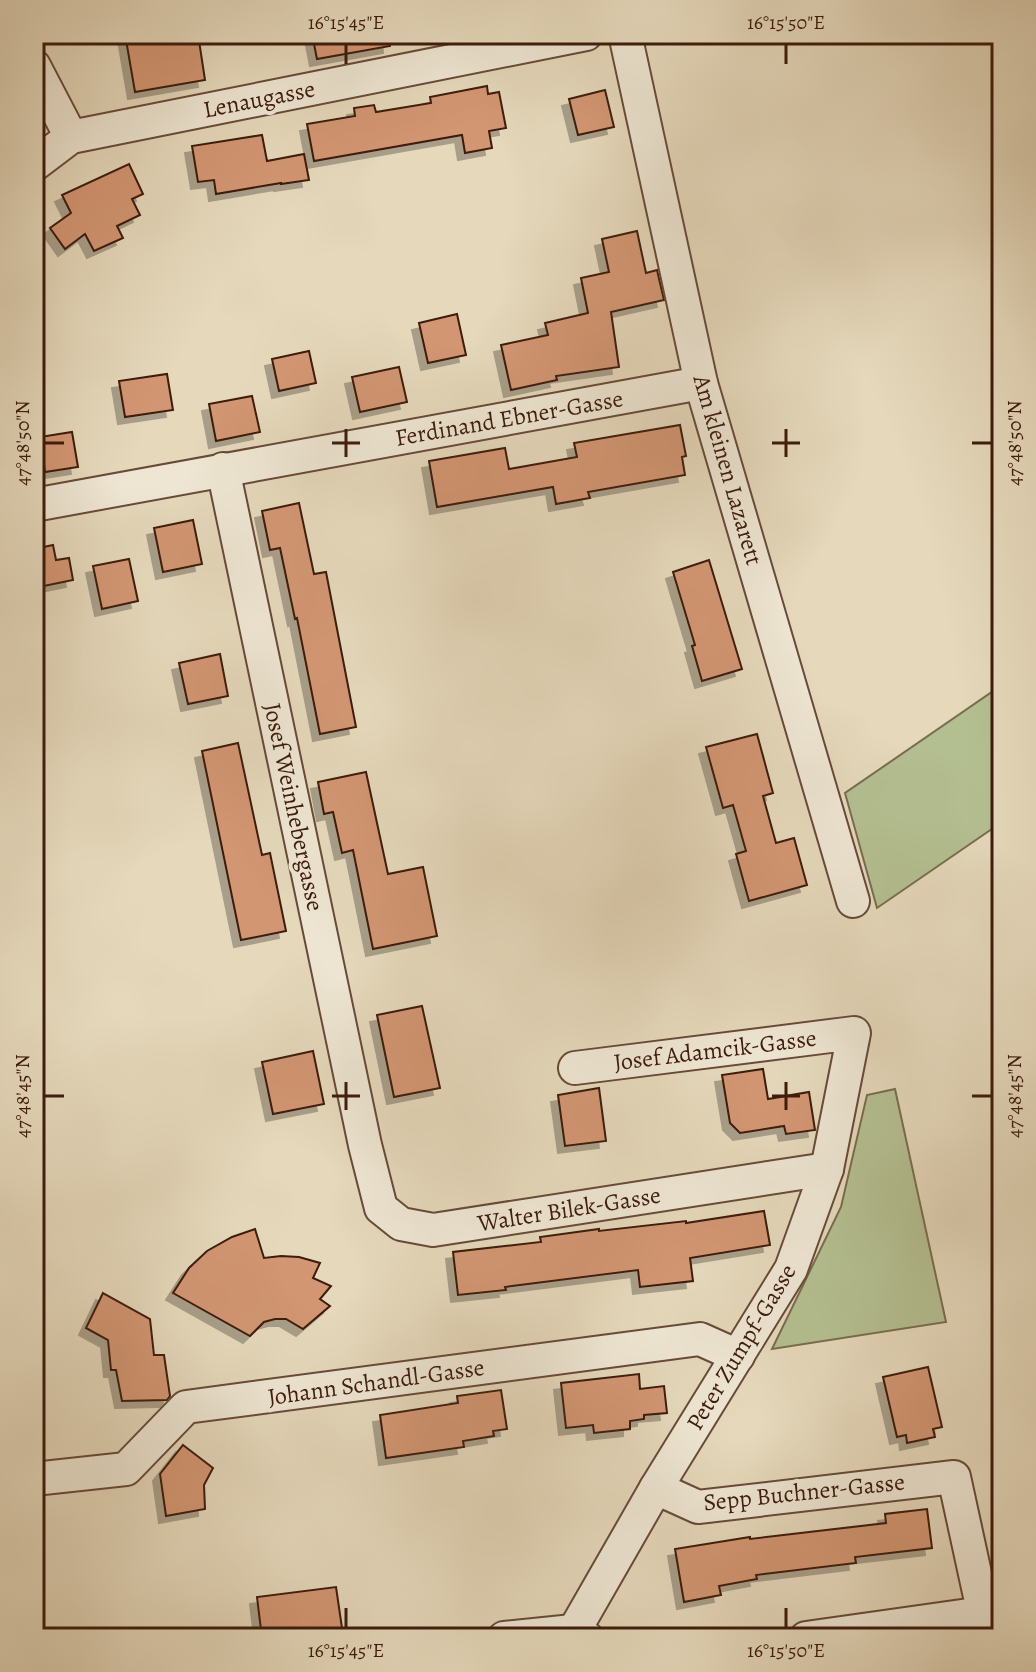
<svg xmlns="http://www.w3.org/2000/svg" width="1036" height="1672" font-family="Alegreya,serif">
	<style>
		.green { fill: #b4bf91; stroke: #786d4e; stroke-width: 2 }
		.building { fill: #d29672; stroke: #3d1b0c; stroke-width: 2; filter: url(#shadow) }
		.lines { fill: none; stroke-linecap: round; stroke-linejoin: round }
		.minor-casing { stroke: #674a38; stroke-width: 36 }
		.minor { stroke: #eee6d3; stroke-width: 32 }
		.ticks { fill: none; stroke: #3d1b0c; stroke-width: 3 }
		.labels { text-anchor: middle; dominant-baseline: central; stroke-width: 8; stroke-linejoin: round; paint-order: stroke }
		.street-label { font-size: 24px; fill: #3d1b0c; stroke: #eee6d3 }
		.neatline { fill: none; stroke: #3d1b0c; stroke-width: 3 }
		.ticks-label { font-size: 20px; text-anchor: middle; fill: #3d1b0c }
	</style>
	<defs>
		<filter id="shadow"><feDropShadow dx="-7" dy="7" stdDeviation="0" flood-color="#0004"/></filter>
	</defs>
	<rect width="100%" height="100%" fill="#e5d8bb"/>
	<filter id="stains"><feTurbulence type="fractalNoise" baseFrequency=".0025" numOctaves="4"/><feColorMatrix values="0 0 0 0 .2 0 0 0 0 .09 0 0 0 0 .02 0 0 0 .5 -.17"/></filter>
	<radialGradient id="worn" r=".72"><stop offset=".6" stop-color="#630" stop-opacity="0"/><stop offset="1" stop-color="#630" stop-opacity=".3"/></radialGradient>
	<g class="green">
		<polygon points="1002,685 1002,822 877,908 845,793"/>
		<polygon points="895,1089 946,1322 772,1349 841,1207 867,1095"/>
	</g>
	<g class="building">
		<polygon points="125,34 198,34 205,80 135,92"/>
		<polygon points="312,34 389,34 390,46 317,59"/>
		<polygon points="487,86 488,94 499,92 506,128 489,131 492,148 465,153 462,135 314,161 307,124 355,116 354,108 374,105 376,112 431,103 430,97"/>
		<polygon points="605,90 614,127 578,135 569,99"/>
		<polygon points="262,135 267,161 304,154 309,180 281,184 281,183 216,194 214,180 198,182 192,146"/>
		<polygon points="129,164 143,194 132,199 140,215 117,226 123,238 94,251 85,234 65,249 50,228 71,213 62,195"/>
		<polygon points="637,231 646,273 657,270 664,300 611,312 619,367 556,376 557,380 511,390 501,345 548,335 545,323 588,313 581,278 609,272 602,239"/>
		<polygon points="457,314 466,355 428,363 419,323"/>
		<polygon points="309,351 316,383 279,391 272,359"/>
		<polygon points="399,367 407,402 360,412 352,377"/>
		<polygon points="167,374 173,410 125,417 119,381"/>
		<polygon points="252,396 260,432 216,441 209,404"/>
		<polygon points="680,425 686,456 682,457 685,475 588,492 590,498 556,504 553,487 437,507 429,461 505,448 509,469 577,457 574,443"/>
		<polygon points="72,432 78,467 45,472 40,437"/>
		<polygon points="299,503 314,574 326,572 356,727 320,734 297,618 295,619 280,548 270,550 262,511"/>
		<polygon points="193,520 202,564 163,572 154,528"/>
		<polygon points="53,545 56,560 69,558 73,580 34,588 34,549"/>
		<polygon points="129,559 138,601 102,609 93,566"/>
		<polygon points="709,560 742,669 702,681 692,646 695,645 673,572"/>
		<polygon points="220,654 228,696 188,704 179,663"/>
		<polygon points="757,734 773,793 763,796 776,843 794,838 807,885 749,901 736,854 746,851 733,805 723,808 706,747"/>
		<polygon points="238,743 262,855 270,853 286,931 241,940 202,751"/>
		<polygon points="366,772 388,874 423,867 437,936 373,949 353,850 342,853 333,812 324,814 318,782"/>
		<polygon points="422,1006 440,1088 394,1097 377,1015"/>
		<polygon points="313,1051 324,1104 273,1114 262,1062"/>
		<polygon points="763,1069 768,1099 809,1092 815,1130 786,1134 784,1126 740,1133 730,1123 722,1075"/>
		<polygon points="599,1088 606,1141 565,1146 558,1095"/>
		<polygon points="764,1211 770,1245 690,1258 693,1281 640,1287 638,1270 505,1287 506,1290 458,1295 453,1252 541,1242 540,1237 599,1229 599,1231 686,1221 686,1223"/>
		<polygon points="255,1229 264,1258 281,1256 299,1257 320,1263 313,1278 331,1286 320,1299 330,1306 303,1329 286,1319 275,1319 264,1322 250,1336 173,1293 189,1268 207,1251 232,1237"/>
		<polygon points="103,1293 150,1319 154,1355 164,1355 170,1396 167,1400 122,1401 116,1370 111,1370 108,1340 86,1328"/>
		<polygon points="928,1367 942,1427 933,1429 935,1437 907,1443 906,1435 897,1437 883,1377"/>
		<polygon points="639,1374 640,1389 664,1386 667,1413 644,1415 644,1419 630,1421 630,1429 594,1433 593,1425 566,1428 561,1383"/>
		<polygon points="501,1390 507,1429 493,1431 494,1436 463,1441 464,1447 386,1458 380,1415 458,1403 457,1396"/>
		<polygon points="183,1445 213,1468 204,1485 205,1509 166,1516 160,1474"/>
		<polygon points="927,1509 932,1548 855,1557 856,1563 756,1575 757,1579 719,1586 721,1595 684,1602 675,1549 750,1537 750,1539 886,1523 885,1514"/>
		<polygon points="336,1587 342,1628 262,1638 257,1597"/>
	</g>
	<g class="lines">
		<g class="minor-casing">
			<g id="minor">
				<polyline points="625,34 701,383 853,901"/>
				<polyline points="34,66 71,137"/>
				<polyline points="34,165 71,137 586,34"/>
				<polyline points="223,469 365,1145 381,1208 401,1224 433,1230 827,1169"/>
				<polyline points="34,505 701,383"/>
				<polyline points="34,1479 126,1469 186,1407 700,1339 738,1356"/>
				<polyline points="656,1488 698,1507 954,1477 989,1638"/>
				<polyline points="504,1638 573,1631 587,1638"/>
				<polyline points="570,1638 656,1488 791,1269 827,1169 854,1033 575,1068"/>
				<polyline points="806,1638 983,1613"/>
			</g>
		</g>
		<use href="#minor" class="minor"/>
	</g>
	<path class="ticks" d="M346,44V64M786,44V64M346,429V457M786,429V457M44,443H64M332,443H360M772,443H800M972,443H992M346,1082V1110M786,1082V1110M44,1096H64M332,1096H360M772,1096H800M972,1096H992M346,1608V1628M786,1608V1628"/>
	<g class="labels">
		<g class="street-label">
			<text transform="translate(259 99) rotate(-11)">Lenaugasse</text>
			<text transform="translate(509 418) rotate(-10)">Ferdinand Ebner-Gasse</text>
			<text transform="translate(728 470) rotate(74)">Am kleinen Lazarett</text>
			<text transform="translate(294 807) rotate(78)">Josef Weinhebergasse</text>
			<text transform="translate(715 1050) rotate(-7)">Josef Adamcik-Gasse</text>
			<text transform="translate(569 1209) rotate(-9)">Walter Bilek-Gasse</text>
			<text transform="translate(741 1347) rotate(-59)">Peter Zumpf-Gasse</text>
			<text transform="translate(376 1382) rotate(-8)">Johann Schandl-Gasse</text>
			<text transform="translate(804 1492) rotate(-6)">Sepp Buchner-Gasse</text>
		</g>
	</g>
	<rect width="1036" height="1672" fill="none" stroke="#e5d8bb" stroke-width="88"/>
	<rect x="44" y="44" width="948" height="1584" class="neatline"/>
	<g class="ticks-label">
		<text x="346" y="29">16°15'45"E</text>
		<text x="786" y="29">16°15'50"E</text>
		<text transform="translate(22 443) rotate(-90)" y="7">47°48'50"N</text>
		<text transform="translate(1014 443) rotate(-90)" y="7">47°48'50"N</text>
		<text transform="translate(22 1096) rotate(-90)" y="7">47°48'45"N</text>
		<text transform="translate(1014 1096) rotate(-90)" y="7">47°48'45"N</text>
		<text x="346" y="1657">16°15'45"E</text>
		<text x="786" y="1657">16°15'50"E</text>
	</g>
	<rect width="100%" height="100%" filter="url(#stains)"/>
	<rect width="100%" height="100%" fill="url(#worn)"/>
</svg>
